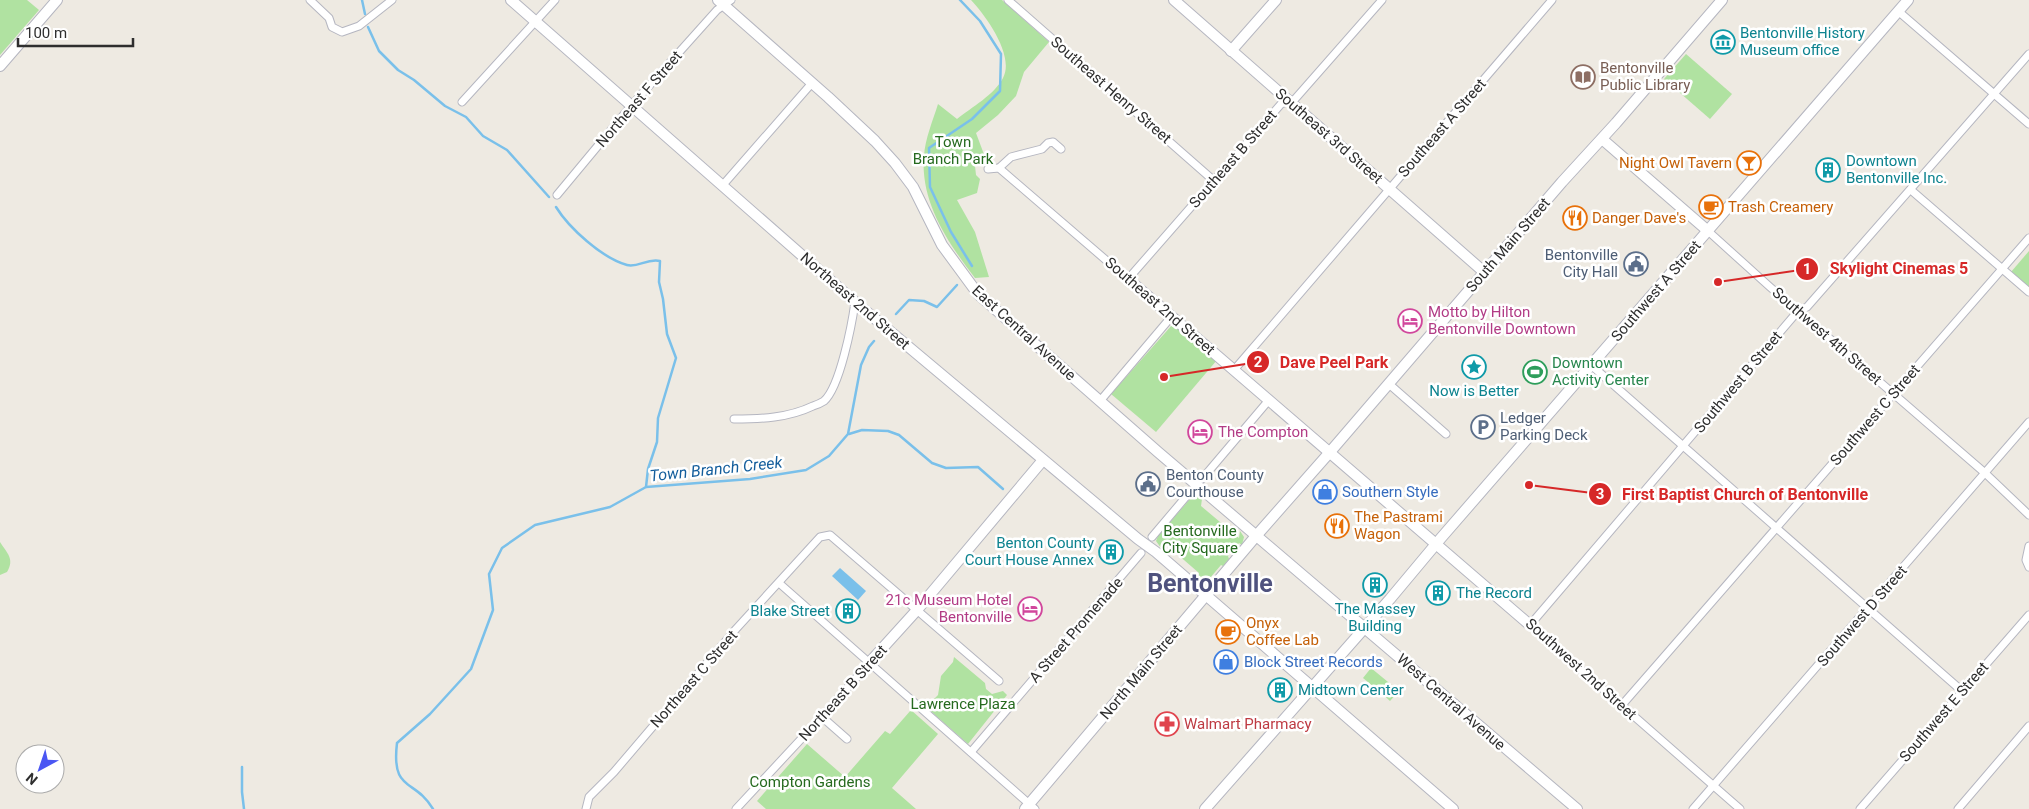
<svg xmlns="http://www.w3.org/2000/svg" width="2029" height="809" font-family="Roboto,sans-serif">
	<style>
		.green { fill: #b0e2a1 }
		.water { fill: #7ac0ea }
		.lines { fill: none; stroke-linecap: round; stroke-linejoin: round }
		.stream { stroke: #7ac0ea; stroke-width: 2.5 }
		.street-casing { stroke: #b5b6c0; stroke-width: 9 }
		.secondary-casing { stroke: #b5b6c0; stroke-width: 12 }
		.street { stroke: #fff; stroke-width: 7 }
		.secondary { stroke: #fff; stroke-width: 10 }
		.labels { text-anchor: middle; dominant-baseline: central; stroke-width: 5; stroke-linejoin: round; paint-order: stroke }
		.culture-label { font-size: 15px; fill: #0d838f; stroke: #fff; text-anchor: start }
		.education-label { font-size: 15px; fill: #785e54; stroke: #fff; text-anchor: start }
		.street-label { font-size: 15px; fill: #2e2e2e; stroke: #fff }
		.park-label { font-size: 15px; fill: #266a1f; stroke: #fff }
		.food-label { font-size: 15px; fill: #c56008; stroke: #fff; text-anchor: start }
		.service-label { font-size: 15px; fill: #4e5e75; stroke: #fff; text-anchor: start }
		.hotel-label { font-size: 15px; fill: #b23c85; stroke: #fff; text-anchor: start }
		.leisure-label { font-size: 15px; fill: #27864d; stroke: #fff; text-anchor: start }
		.shop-label { font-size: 15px; fill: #366cbe; stroke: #fff; text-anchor: start }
		.health-label { font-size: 15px; fill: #be3a42; stroke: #fff; text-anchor: start }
		.water-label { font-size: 16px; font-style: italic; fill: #145e9c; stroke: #fff }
		.town-label { font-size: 25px; font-weight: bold; fill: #4f527e; stroke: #fff }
		.leader { fill: none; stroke: #d62828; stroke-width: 2 }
		.callout-dot { fill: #d62828; stroke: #fff; stroke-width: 2 }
		.mark-label { font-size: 15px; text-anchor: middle; font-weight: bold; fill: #fff }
		.callout-label { font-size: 16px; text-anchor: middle; font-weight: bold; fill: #d62828; stroke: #fff; stroke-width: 5; stroke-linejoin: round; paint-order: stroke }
	</style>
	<rect width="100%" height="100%" fill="#eeeae2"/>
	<g class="green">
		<polygon points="0,0 27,0 39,10 0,55"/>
		<path d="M971,0H1002L1049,42L1024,72L1016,96L998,115L976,133L985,157L980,159L975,166L976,175L980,179L977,193L957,200L975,232L989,277L975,278C948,243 920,202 924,156C925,139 933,120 938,104L957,119C972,107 994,95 1003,78C1015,56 986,16 971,0Z"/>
		<polygon points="1686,54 1732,94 1710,119 1664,79"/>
		<polygon points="2029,251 2029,288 2011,272"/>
		<polygon points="1172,325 1175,325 1217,360 1156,432 1111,394"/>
		<polygon points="1196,496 1202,499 1201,506 1239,538 1240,531 1244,537 1242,545 1239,543 1228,556 1229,559 1223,566 1221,565 1210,578 1211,580 1206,583 1198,580 1199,573 1162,541 1161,548 1156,541 1158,536 1190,499"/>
		<path d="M0,542C7,553 15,559 7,572L0,575Z"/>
		<polygon points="954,657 985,683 986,689 992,694 1003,691 1007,695 968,744 926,707 938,695 941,676 953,662"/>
		<polygon points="1371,668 1399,691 1390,701 1379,691 1380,689 1376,685 1374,687 1363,678"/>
		<polygon points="911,710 938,734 892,788 916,809 766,809 757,801 807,744 845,777 885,731 890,734"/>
	</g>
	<polygon class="water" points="840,568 866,591 858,600 832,576"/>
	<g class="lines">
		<g class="stream">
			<polyline points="362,0 365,14"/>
			<polyline points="960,0 980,21 1001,54 1000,91 972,119 929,148 930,187 951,232 972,266"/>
			<polyline points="368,27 379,51 398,70 414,80 445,106 466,117 483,136 507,150 549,197"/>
			<path d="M556,207C569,228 602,258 627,265C638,268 647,258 660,261L659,282L663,299L667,334L676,358L658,418L657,442L648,469L646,487"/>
			<polyline points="896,314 909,300 924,301 937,307 957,285"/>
			<polyline points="849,434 862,430 888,431 899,435 932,463 946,468 978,467 1003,489"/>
			<polyline points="242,767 242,792 244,809"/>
			<path d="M433,809C415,778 391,793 397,743L430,714L471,669L493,610L489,574L502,548L535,525L610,507L646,487L750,479L806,470L829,456L848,434L861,365L869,347L874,341"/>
		</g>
		<g class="street-casing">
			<g id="street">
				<polyline points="310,0 329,18 332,27 342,32 359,26 392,0"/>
				<polyline points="1008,0 1213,180"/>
				<polyline points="1898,11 2029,124"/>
				<polyline points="462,102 555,0"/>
				<polyline points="999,168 1011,157 1042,149 1048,143 1053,142 1061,149"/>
				<polyline points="988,169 999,168 1128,279 1281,104 1295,99 1382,0"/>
				<polyline points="722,186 812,83"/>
				<polyline points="1911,190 2029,292"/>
				<polyline points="557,195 631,106 717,10 731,0"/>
				<polyline points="1708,231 1770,287 1985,473 2029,515"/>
				<polyline points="1591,365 1962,691"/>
				<polyline points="1234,370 1552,0"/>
				<polyline points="1389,384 1446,434"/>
				<polyline points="1100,401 1172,316"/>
				<path d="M734,419C761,419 788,418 813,406C816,405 821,403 824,401C840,387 852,324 855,302"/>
				<polyline points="1202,479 1269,400"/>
				<polyline points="1152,537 1190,492"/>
				<polyline points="2029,546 2026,560 2029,567"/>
				<polyline points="779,583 1035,809"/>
				<polyline points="1622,705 2029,238"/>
				<polyline points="822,717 847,739"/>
				<polyline points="971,752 1141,553"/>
				<polyline points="586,809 589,797 614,772 736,629 820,537 830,535 999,681"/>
				<polyline points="736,809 830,708 869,663"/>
				<polyline points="1693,809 2029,422"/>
				<polyline points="1740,809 1530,625 1798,311 1807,307 2029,54"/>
				<polyline points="1860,809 2029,615"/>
				<polyline points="1958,809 2029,726"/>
			</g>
		</g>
		<g class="secondary-casing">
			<g id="secondary">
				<polyline points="511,0 855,302 1138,539 1156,552 1453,809"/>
				<polyline points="718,0 828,97 875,141 895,163 913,187 942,245 978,294 1158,452 1577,809"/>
				<polyline points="1174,0 1484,272"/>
				<polyline points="1231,51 1276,0"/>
				<polyline points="0,66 57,0"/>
				<polyline points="1602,139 1708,231"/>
				<polyline points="1128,279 1530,625"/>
				<polyline points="869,663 917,610 1043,460"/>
				<polyline points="1025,809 1256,536 1330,452 1562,182 1616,123 1722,0"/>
				<polyline points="1205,809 1390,599 1441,538 1908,0"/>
			</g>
		</g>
		<use href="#street" class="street"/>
		<use href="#secondary" class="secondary"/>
	</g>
	<defs>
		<g id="museum-ring" transform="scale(1.25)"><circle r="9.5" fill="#fff" stroke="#0f9aa8" stroke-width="1.5"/><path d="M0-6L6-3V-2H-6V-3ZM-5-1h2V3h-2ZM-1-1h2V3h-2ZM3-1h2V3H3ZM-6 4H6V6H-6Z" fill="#0f9aa8"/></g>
		<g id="library-ring" transform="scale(1.25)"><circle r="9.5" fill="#fff" stroke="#8d6e63" stroke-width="1.5"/><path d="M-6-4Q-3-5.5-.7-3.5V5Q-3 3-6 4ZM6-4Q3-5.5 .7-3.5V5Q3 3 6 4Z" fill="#8d6e63"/></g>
		<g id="bar-ring" transform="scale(1.25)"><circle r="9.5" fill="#fff" stroke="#e8710a" stroke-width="1.5"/><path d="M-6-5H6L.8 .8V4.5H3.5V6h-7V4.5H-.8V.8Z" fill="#e8710a"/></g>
		<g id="building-ring" transform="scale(1.25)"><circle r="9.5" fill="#fff" stroke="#0f9aa8" stroke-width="1.5"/><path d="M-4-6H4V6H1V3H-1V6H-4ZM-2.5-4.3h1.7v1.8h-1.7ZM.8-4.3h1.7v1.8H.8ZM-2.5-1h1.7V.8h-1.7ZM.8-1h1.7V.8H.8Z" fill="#0f9aa8"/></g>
		<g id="cafe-ring" transform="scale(1.25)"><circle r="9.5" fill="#fff" stroke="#e8710a" stroke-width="1.5"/><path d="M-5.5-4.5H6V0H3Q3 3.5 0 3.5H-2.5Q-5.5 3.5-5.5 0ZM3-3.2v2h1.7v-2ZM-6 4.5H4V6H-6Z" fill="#e8710a"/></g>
		<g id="restaurant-ring" transform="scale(1.25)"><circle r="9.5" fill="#fff" stroke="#e8710a" stroke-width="1.5"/><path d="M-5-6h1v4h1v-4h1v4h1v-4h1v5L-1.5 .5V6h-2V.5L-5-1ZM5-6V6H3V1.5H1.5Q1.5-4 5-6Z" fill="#e8710a"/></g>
		<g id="civic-ring" transform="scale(1.25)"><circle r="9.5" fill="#fff" stroke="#5c6f8a" stroke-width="1.5"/><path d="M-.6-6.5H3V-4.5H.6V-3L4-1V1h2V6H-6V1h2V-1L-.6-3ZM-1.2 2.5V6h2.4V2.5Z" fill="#5c6f8a"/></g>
		<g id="hotel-ring" transform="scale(1.25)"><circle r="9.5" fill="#fff" stroke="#d1479c" stroke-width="1.5"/><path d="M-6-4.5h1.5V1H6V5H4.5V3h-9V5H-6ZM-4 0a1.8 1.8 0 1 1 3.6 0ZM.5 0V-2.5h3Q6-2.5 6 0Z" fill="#d1479c"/></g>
		<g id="sight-ring" transform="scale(1.25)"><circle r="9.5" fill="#fff" stroke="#0f9aa8" stroke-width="1.5"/><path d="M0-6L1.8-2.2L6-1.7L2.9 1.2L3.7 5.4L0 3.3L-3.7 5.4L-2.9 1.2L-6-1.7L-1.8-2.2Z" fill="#0f9aa8"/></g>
		<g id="stadium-ring" transform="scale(1.25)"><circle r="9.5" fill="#fff" stroke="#2e9e5b" stroke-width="1.5"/><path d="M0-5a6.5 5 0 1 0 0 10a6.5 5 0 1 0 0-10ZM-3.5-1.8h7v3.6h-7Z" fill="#2e9e5b"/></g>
		<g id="parking-ring" transform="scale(1.25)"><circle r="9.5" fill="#fff" stroke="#5c6f8a" stroke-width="1.5"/><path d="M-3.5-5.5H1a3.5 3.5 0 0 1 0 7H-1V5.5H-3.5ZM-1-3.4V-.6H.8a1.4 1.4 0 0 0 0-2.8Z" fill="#5c6f8a"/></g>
		<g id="shop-ring" transform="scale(1.25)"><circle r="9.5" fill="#fff" stroke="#3f7fe0" stroke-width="1.5"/><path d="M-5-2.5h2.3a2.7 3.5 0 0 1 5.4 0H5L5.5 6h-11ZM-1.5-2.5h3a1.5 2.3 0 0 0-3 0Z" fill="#3f7fe0"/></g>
		<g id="pharmacy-ring" transform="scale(1.25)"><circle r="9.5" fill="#fff" stroke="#e0444e" stroke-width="1.5"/><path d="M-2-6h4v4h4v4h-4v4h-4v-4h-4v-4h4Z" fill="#e0444e"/></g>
	</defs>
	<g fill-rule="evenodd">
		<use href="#museum-ring" x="1723" y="42"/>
		<use href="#library-ring" x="1583" y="77"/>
		<use href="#bar-ring" x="1749" y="163"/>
		<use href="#building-ring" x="1828" y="170"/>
		<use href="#cafe-ring" x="1711" y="207"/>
		<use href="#restaurant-ring" x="1575" y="218"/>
		<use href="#civic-ring" x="1636" y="264"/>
		<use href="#hotel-ring" x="1410" y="321"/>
		<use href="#sight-ring" x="1474" y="367"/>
		<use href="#stadium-ring" x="1535" y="372"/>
		<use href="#parking-ring" x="1483" y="427"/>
		<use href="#hotel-ring" x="1200" y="432"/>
		<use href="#civic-ring" x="1148" y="484"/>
		<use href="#shop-ring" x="1325" y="492"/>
		<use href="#restaurant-ring" x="1337" y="526"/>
		<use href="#building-ring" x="1111" y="552"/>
		<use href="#building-ring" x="1375" y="585"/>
		<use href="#building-ring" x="1438" y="593"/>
		<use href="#hotel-ring" x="1030" y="609"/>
		<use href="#building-ring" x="848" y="611"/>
		<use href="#cafe-ring" x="1228" y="632"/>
		<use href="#shop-ring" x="1226" y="662"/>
		<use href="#building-ring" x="1280" y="690"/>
		<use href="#pharmacy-ring" x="1167" y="724"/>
	</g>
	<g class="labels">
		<g class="culture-label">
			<text x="1740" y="33">Bentonville History<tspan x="1740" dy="17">Museum office</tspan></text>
			<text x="1846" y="161">Downtown<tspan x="1846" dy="17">Bentonville Inc.</tspan></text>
			<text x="1474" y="391" text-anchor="middle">Now is Better</text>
			<text x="1094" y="543" text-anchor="end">Benton County<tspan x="1094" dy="17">Court House Annex</tspan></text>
			<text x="1456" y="593">The Record</text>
			<text x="1375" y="609" text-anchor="middle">The Massey<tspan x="1375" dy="17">Building</tspan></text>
			<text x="830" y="611" text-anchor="end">Blake Street</text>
			<text x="1298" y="690">Midtown Center</text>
		</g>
		<g class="education-label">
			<text x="1600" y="68">Bentonville<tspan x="1600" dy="17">Public Library</tspan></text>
		</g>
		<g class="street-label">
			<text transform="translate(1111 90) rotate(41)">Southeast Henry Street</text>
			<text transform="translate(639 99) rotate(-49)">Northeast F Street</text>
			<text transform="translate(1442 128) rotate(-49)">Southeast A Street</text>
			<text transform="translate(1329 136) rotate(41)">Southeast 3rd Street</text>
			<text transform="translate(1233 159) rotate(-49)">Southeast B Street</text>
			<text transform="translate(1508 245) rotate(-49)">South Main Street</text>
			<text transform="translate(1656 291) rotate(-49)">Southwest A Street</text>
			<text transform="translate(855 301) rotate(41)">Northeast 2nd Street</text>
			<text transform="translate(1160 306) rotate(41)">Southeast 2nd Street</text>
			<text transform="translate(1024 333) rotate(42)">East Central Avenue</text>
			<text transform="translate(1827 336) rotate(41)">Southwest 4th Street</text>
			<text transform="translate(1738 382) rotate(-50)">Southwest B Street</text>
			<text transform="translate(1875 415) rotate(-49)">Southwest C Street</text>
			<text transform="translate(1862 616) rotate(-49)">Southwest D Street</text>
			<text transform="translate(1076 630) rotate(-49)">A Street Promenade</text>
			<text transform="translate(1581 669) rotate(42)">Southwest 2nd Street</text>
			<text transform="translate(1141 672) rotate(-50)">North Main Street</text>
			<text transform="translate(694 679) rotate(-49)">Northeast C Street</text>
			<text transform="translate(843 693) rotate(-48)">Northeast B Street</text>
			<text transform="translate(1451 702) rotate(41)">West Central Avenue</text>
			<text transform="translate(1944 712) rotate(-49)">Southwest E Street</text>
		</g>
		<g class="park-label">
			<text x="953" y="142">Town<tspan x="953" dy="17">Branch Park</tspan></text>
			<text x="1200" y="531">Bentonville<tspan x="1200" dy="17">City Square</tspan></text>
			<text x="963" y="704">Lawrence Plaza</text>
			<text x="810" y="782">Compton Gardens</text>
		</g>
		<g class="food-label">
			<text x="1732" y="163" text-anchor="end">Night Owl Tavern</text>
			<text x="1728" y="207">Trash Creamery</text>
			<text x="1592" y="218">Danger Dave's</text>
			<text x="1354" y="517">The Pastrami<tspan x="1354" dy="17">Wagon</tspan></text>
			<text x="1246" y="623">Onyx<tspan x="1246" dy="17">Coffee Lab</tspan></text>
		</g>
		<g class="service-label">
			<text x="1618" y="255" text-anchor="end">Bentonville<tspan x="1618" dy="17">City Hall</tspan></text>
			<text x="1500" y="418">Ledger<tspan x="1500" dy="17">Parking Deck</tspan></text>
			<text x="1166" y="475">Benton County<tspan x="1166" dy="17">Courthouse</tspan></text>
		</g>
		<g class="hotel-label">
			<text x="1428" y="312">Motto by Hilton<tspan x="1428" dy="17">Bentonville Downtown</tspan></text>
			<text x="1218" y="432">The Compton</text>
			<text x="1012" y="600" text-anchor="end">21c Museum Hotel<tspan x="1012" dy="17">Bentonville</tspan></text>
		</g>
		<g class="leisure-label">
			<text x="1552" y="363">Downtown<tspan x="1552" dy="17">Activity Center</tspan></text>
		</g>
		<g class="shop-label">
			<text x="1342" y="492">Southern Style</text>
			<text x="1244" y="662">Block Street Records</text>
		</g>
		<g class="health-label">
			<text x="1184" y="724">Walmart Pharmacy</text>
		</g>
		<g class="water-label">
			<text transform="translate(716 469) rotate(-6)">Town Branch Creek</text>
		</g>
		<g class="town-label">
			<text x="1210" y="583">Bentonville</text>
		</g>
	</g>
	<path class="leader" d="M1718 282L1807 269M1164 377L1258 362M1529 485L1600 494"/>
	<g class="callout-dot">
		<circle cx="1718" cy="282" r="5"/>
		<circle cx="1164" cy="377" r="5"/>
		<circle cx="1529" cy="485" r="5"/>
		<circle cx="1807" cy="269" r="12"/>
		<circle cx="1258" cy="362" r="12"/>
		<circle cx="1600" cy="494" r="12"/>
	</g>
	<g class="mark-label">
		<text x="1807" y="274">1</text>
		<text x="1258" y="367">2</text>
		<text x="1600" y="499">3</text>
	</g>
	<g class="callout-label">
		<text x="1899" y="274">Skylight Cinemas 5</text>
		<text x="1334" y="368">Dave Peel Park</text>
		<text x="1745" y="500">First Baptist Church of Bentonville</text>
	</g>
	<g transform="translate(40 769) rotate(220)"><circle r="24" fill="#ffffff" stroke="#ababab"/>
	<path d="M0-4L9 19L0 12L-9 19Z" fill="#4a56f3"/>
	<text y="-8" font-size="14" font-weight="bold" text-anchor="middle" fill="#2e2e2e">N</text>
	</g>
	<path d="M18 38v8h115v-8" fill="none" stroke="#2e2e2e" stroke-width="2.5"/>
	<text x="25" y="38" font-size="15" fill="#2e2e2e" stroke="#ffffff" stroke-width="4" paint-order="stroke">100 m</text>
</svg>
